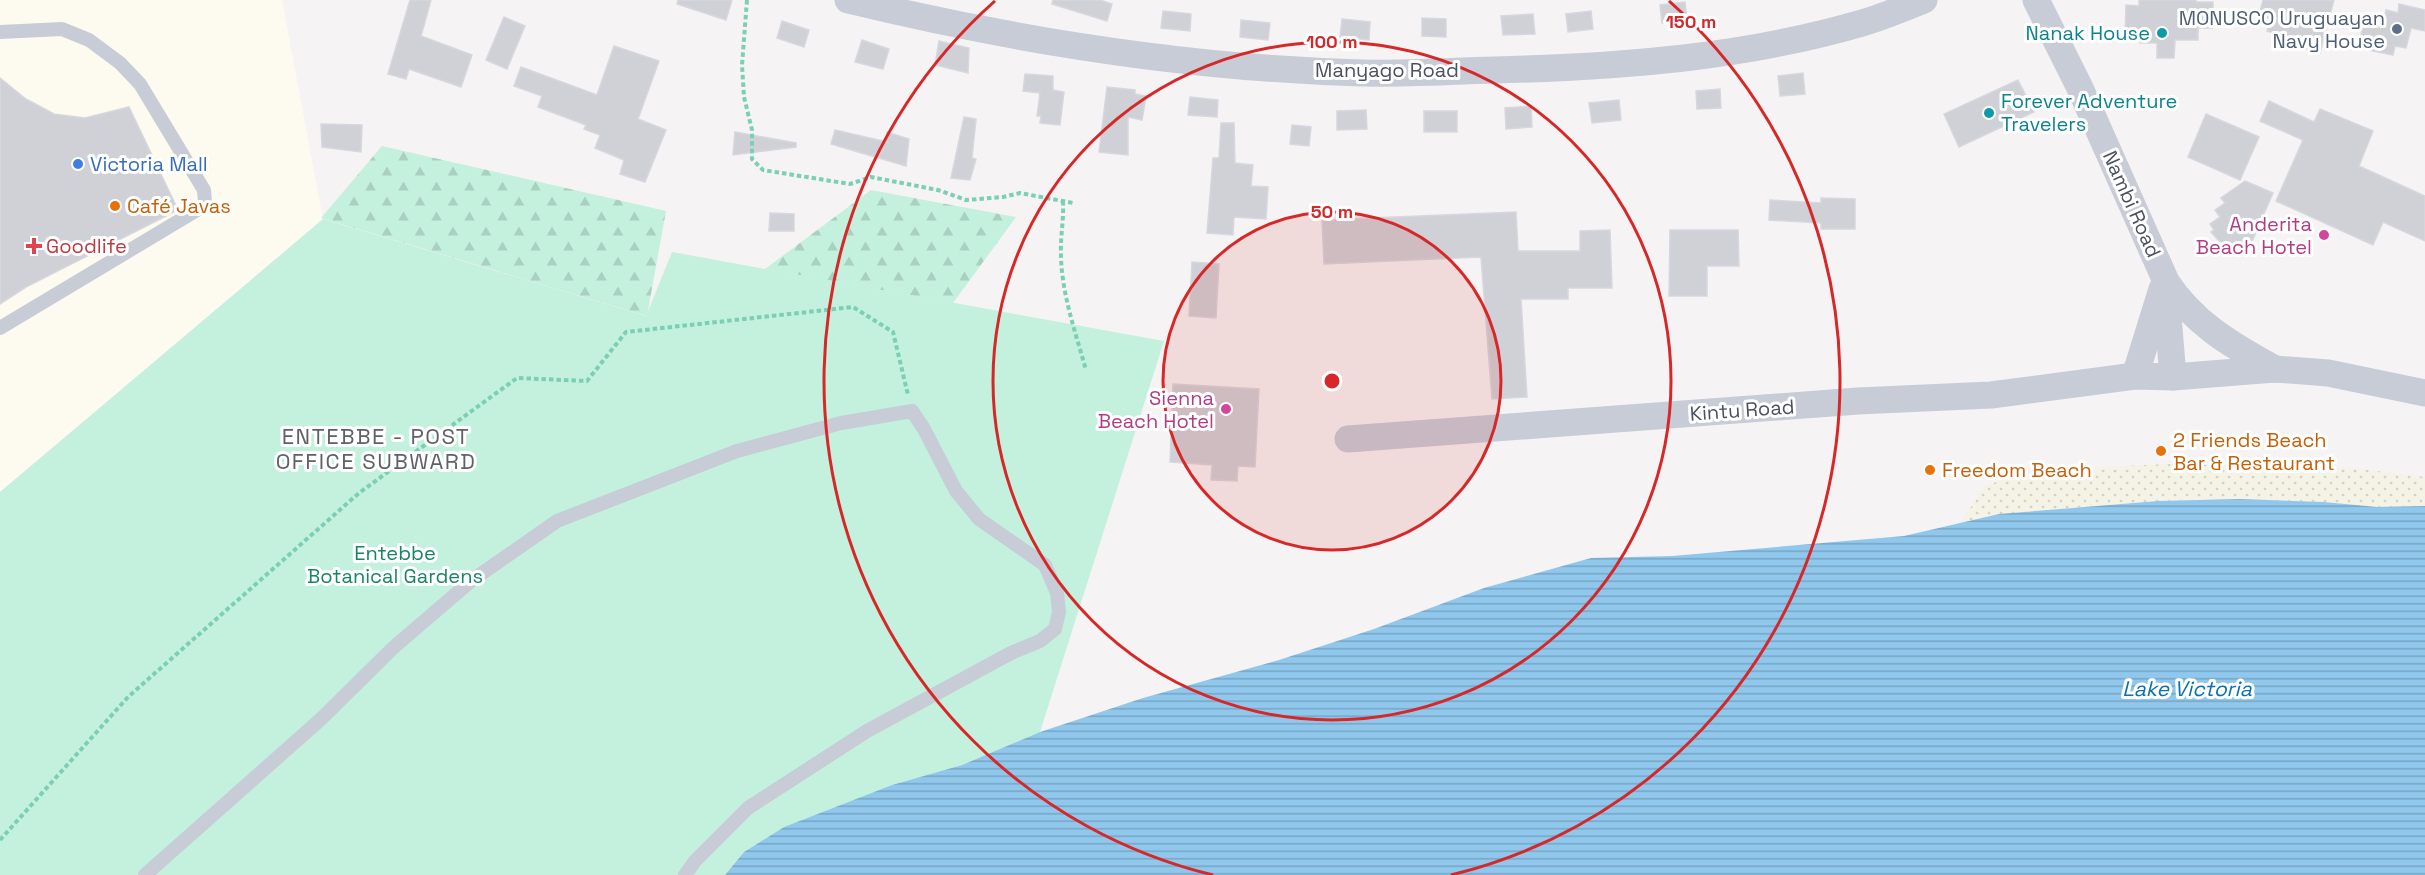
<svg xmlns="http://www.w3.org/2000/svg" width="2425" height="875" font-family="'Space Grotesk',sans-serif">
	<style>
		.commercial { fill: #fdfbef }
		.forest { fill: url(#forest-firs) }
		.sand { fill: url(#sand-dots) }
		.park { fill: #c3f1dd }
		.water { fill: url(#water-rules) }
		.building { fill: #cfd1d7; stroke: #d7d7de; stroke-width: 1.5 }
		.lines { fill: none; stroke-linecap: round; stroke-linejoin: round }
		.path { stroke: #7acfb5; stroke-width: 4; stroke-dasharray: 4.5 3; stroke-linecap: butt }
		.lane { stroke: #c7ccd7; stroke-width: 14 }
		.street { stroke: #c7ccd7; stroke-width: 27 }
		.ring { fill: none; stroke: #d62828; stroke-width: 3 }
		.service-dot { fill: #5c6f8a; stroke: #fff; stroke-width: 2 }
		.culture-dot { fill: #0f9aa8; stroke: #fff; stroke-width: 2 }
		.shop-dot { fill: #3f7fe0; stroke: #fff; stroke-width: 2 }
		.food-dot { fill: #e8710a; stroke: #fff; stroke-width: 2 }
		.hotel-dot { fill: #d1479c; stroke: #fff; stroke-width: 2 }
		.health-dot { fill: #e0444e; stroke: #fff; stroke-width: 2 }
		.labels { text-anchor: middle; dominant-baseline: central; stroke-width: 6; stroke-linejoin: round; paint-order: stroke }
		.service-label { font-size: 20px; fill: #4e5e75; stroke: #fff; text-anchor: end }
		.culture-label { font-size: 20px; fill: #0d838f; stroke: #fff; text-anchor: end }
		.street-label { font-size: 20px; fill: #4a5161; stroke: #fff }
		.shop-label { font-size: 20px; fill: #366cbe; stroke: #fff; text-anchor: start }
		.food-label { font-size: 20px; fill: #c56008; stroke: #fff; text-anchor: start }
		.hotel-label { font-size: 20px; fill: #b23c85; stroke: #fff; text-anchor: end }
		.health-label { font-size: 20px; fill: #be3a42; stroke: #fff; text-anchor: start }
		.park-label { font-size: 20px; fill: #188563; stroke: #fff }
		.water-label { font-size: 21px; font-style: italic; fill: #0c6fb1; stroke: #fff }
		.quarter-label { font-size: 22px; letter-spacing: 1.5px; fill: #5f6168; stroke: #fff }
		.centre { fill: #d62828; stroke: #fff; stroke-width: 3 }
		.ring-label { font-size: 18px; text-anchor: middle; font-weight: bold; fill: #d62828; stroke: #fff; stroke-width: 6; stroke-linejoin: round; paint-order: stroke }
	</style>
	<defs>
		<pattern id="forest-firs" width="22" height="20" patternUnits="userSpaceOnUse" patternTransform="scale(1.5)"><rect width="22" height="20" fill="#c3f1dd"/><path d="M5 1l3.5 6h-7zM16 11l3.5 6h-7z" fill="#a9d0c0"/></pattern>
		<pattern id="sand-dots" width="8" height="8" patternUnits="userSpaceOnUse" patternTransform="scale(1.5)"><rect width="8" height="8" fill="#f5f3e5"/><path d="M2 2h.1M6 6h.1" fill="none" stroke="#d4d2c7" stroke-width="1.8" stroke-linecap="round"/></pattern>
		<pattern id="water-rules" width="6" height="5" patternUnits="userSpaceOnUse" patternTransform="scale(1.5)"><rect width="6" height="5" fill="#90c8ed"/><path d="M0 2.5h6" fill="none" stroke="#78a5c3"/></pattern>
	</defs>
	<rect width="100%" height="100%" fill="#f5f3f3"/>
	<polygon class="commercial" points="0,0 282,0 323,219 0,492"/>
	<g class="forest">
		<polygon points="382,146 666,211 647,316 321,218"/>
		<polygon points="871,190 1016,217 953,303 765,269"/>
	</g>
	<polygon class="sand" points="2166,464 2353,468 2425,477 2425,506 2377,507 2324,502 2240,499 2158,501 1999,514 1960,523 1986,485 2043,470"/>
	<polygon class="park" points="323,219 646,316 672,252 1164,341 1040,732 962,765 892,785 784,827 744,852 725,875 0,875 0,492"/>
	<polygon class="water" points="2240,499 2324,502 2377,507 2425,506 2425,875 725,875 744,852 784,827 892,785 962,765 1040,732 1143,698 1279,660 1374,629 1484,588 1591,558 1672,556 1904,536 1999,514 2158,501"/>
	<g class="building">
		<polygon points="410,0 431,0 421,36 472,55 461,87 409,69 406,79 388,74"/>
		<polygon points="678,0 732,0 726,20 677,4"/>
		<polygon points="1053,0 1100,0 1112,4 1107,21 1052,4"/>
		<polygon points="2139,0 2196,0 2196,2 2213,2 2213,28 2198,28 2198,40 2175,40 2174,58 2157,58 2157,43 2140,43 2140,38 2125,38 2126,5 2139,6"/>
		<polygon points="2263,0 2334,0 2320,53 2299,47 2300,41 2267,31 2270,19 2259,16"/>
		<polygon points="1685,2 1687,20 1662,23 1660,5"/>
		<polygon points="2399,4 2425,10 2425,31 2411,28 2406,48 2395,46 2393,55 2358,48 2365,16 2384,20 2386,10 2398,13"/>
		<polygon points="1163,11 1191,14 1190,31 1161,28"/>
		<polygon points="1591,11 1593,29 1568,32 1566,14"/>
		<polygon points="1533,14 1535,34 1503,35 1501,16"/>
		<polygon points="504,17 525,26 507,69 486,60"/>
		<polygon points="1422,18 1446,19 1446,37 1422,36"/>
		<polygon points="1342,19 1370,22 1369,40 1340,37"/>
		<polygon points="1241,20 1270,23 1268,40 1240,37"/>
		<polygon points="782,21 809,30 804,47 777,38"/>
		<polygon points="862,40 889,49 883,69 855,62"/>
		<polygon points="939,41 969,48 968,73 935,65"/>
		<polygon points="614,46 659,61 638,119 666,130 645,182 620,174 624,160 595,148 600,135 584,129 586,125 538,107 542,96 514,86 521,67 597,95"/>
		<polygon points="1803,73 1805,94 1780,96 1778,76"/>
		<polygon points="1025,74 1053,76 1053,90 1064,92 1060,125 1040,123 1041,116 1037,116 1040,93 1023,91"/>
		<polygon points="0,78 26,99 54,114 85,118 129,107 178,210 26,287 0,304"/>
		<polygon points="2018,80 2034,112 1959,147 1944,114"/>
		<polygon points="1107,87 1135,90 1135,94 1146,96 1142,120 1128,117 1128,155 1099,152"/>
		<polygon points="1720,89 1721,108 1697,109 1696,91"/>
		<polygon points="1190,97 1218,100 1217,117 1188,115"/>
		<polygon points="1619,100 1621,120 1592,123 1589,103"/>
		<polygon points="2269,101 2314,122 2320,109 2373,131 2359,166 2425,196 2425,241 2383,222 2373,245 2276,201 2303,140 2260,121"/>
		<polygon points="1531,106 1532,127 1506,129 1505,108"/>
		<polygon points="1366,110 1367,129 1337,130 1337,111"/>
		<rect x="1424" y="111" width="33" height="21"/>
		<polygon points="2206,114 2259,137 2240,180 2188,157"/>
		<polygon points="964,117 976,119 972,158 976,159 970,180 951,178"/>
		<polygon points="1221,123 1234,123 1235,163 1253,165 1251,186 1268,187 1266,219 1234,217 1233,235 1207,233 1213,158 1219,158"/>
		<polygon points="321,124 362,125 361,152 322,147"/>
		<polygon points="1292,125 1311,127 1309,146 1290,144"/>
		<polygon points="835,130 887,142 887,132 909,139 906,166 831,144"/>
		<polygon points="735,132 796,143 796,147 733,155"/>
		<polygon points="2245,181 2273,193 2247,253 2219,241 2211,232 2214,230 2210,224 2220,217 2215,210 2225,203 2221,198"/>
		<polygon points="1821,198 1855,199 1855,229 1821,229 1821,223 1769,220 1770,200 1821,203"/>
		<polygon points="1516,212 1518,251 1580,251 1580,231 1610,230 1612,288 1568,288 1568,299 1521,299 1527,397 1492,399 1481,257 1324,264 1322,220"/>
		<polygon points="770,213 794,214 794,231 769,231"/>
		<polygon points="1670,230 1738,230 1739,266 1707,266 1707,296 1669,296"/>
		<polygon points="1192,262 1219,264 1216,318 1189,316"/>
		<polygon points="1173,384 1259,389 1255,467 1238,466 1237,481 1211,480 1212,465 1170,462"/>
	</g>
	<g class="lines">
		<g class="path">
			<polyline points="747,0 742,65 744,97 752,130 752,159 763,170 850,184 871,177 938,190 966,200 1003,197 1020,193 1073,203"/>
			<path d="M1063,201C1064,220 1060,238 1061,257C1062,295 1076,334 1086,370"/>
			<polyline points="0,840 128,697 359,493 517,378 587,381 626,332 853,307 893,332 908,395"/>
		</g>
		<g class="lane">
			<polyline points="0,32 62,29 89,40 120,63 140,84 204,190 205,202 202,207 0,328"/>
			<polyline points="145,875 321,719 394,647 471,581 557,521 737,451 841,423 912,411 924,429 956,491 979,519 1045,565 1057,593 1059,612 1055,629 1040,641 1011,653 867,731 748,808 695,861 685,875"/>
		</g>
		<g class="street">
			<path d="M848,0C1017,41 1188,68 1362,73C1406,74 1450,71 1494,70C1618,67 1742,58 1862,23C1883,17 1904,8 1924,0"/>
			<polyline points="2036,0 2080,88 2165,279 2173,377"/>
			<path d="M2165,280C2193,323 2231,345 2275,369"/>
			<polyline points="2135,376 2162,289"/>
			<polyline points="1348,439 1858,401 1991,395 2135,376 2173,377 2275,369 2328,373 2425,393"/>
		</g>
	</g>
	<circle cx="1332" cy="381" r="169" fill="#d62828" fill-opacity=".12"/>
	<g class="ring">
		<circle cx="1332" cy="381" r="169"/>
		<circle cx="1332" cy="381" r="339"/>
		<path d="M1213 875A508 508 0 0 1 995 1M1669 1A508 508 0 0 1 1451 875"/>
	</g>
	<circle class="service-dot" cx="2397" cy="29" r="6"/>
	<g class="culture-dot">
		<circle cx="2162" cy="33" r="6"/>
		<circle cx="1989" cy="113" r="6"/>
	</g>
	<circle class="shop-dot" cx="78" cy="164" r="6"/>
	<g class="food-dot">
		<circle cx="115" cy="206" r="6"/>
		<circle cx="2161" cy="451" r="6"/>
		<circle cx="1930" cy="470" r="6"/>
	</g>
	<g class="hotel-dot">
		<circle cx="2324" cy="235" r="6"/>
		<circle cx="1226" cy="409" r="6"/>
	</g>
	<path class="health-dot" d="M31 237h6v6h6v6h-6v6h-6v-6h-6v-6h6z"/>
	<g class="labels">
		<g class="service-label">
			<text x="2385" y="18">MONUSCO Uruguayan<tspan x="2385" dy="23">Navy House</tspan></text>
		</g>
		<g class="culture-label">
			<text x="2150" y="33">Nanak House</text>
			<text x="2001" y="101" text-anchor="start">Forever Adventure<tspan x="2001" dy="23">Travelers</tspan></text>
		</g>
		<g class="street-label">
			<text x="1387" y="70">Manyago Road</text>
			<text transform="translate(2132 204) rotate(66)">Nambi Road</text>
			<text transform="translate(1742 410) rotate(-4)">Kintu Road</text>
		</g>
		<g class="shop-label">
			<text x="90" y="164">Victoria Mall</text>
		</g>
		<g class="food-label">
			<text x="127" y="206">Café Javas</text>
			<text x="2173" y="440">2 Friends Beach<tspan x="2173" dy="23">Bar &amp; Restaurant</tspan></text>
			<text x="1942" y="470">Freedom Beach</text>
		</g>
		<g class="hotel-label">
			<text x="2312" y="224">Anderita<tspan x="2312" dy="23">Beach Hotel</tspan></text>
			<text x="1214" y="398">Sienna<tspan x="1214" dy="23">Beach Hotel</tspan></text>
		</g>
		<g class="health-label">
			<text x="46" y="246">Goodlife</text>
		</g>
		<g class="park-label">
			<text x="395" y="553">Entebbe<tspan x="395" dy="23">Botanical Gardens</tspan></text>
		</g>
		<g class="water-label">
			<text x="2187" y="688">Lake Victoria</text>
		</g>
		<g class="quarter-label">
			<text x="376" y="436">ENTEBBE - POST<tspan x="376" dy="25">OFFICE SUBWARD</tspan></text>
		</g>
	</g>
	<circle cx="1332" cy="381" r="9" class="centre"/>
	<g class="ring-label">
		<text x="1691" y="28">150 m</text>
		<text x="1332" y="48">100 m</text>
		<text x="1332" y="218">50 m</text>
	</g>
</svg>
